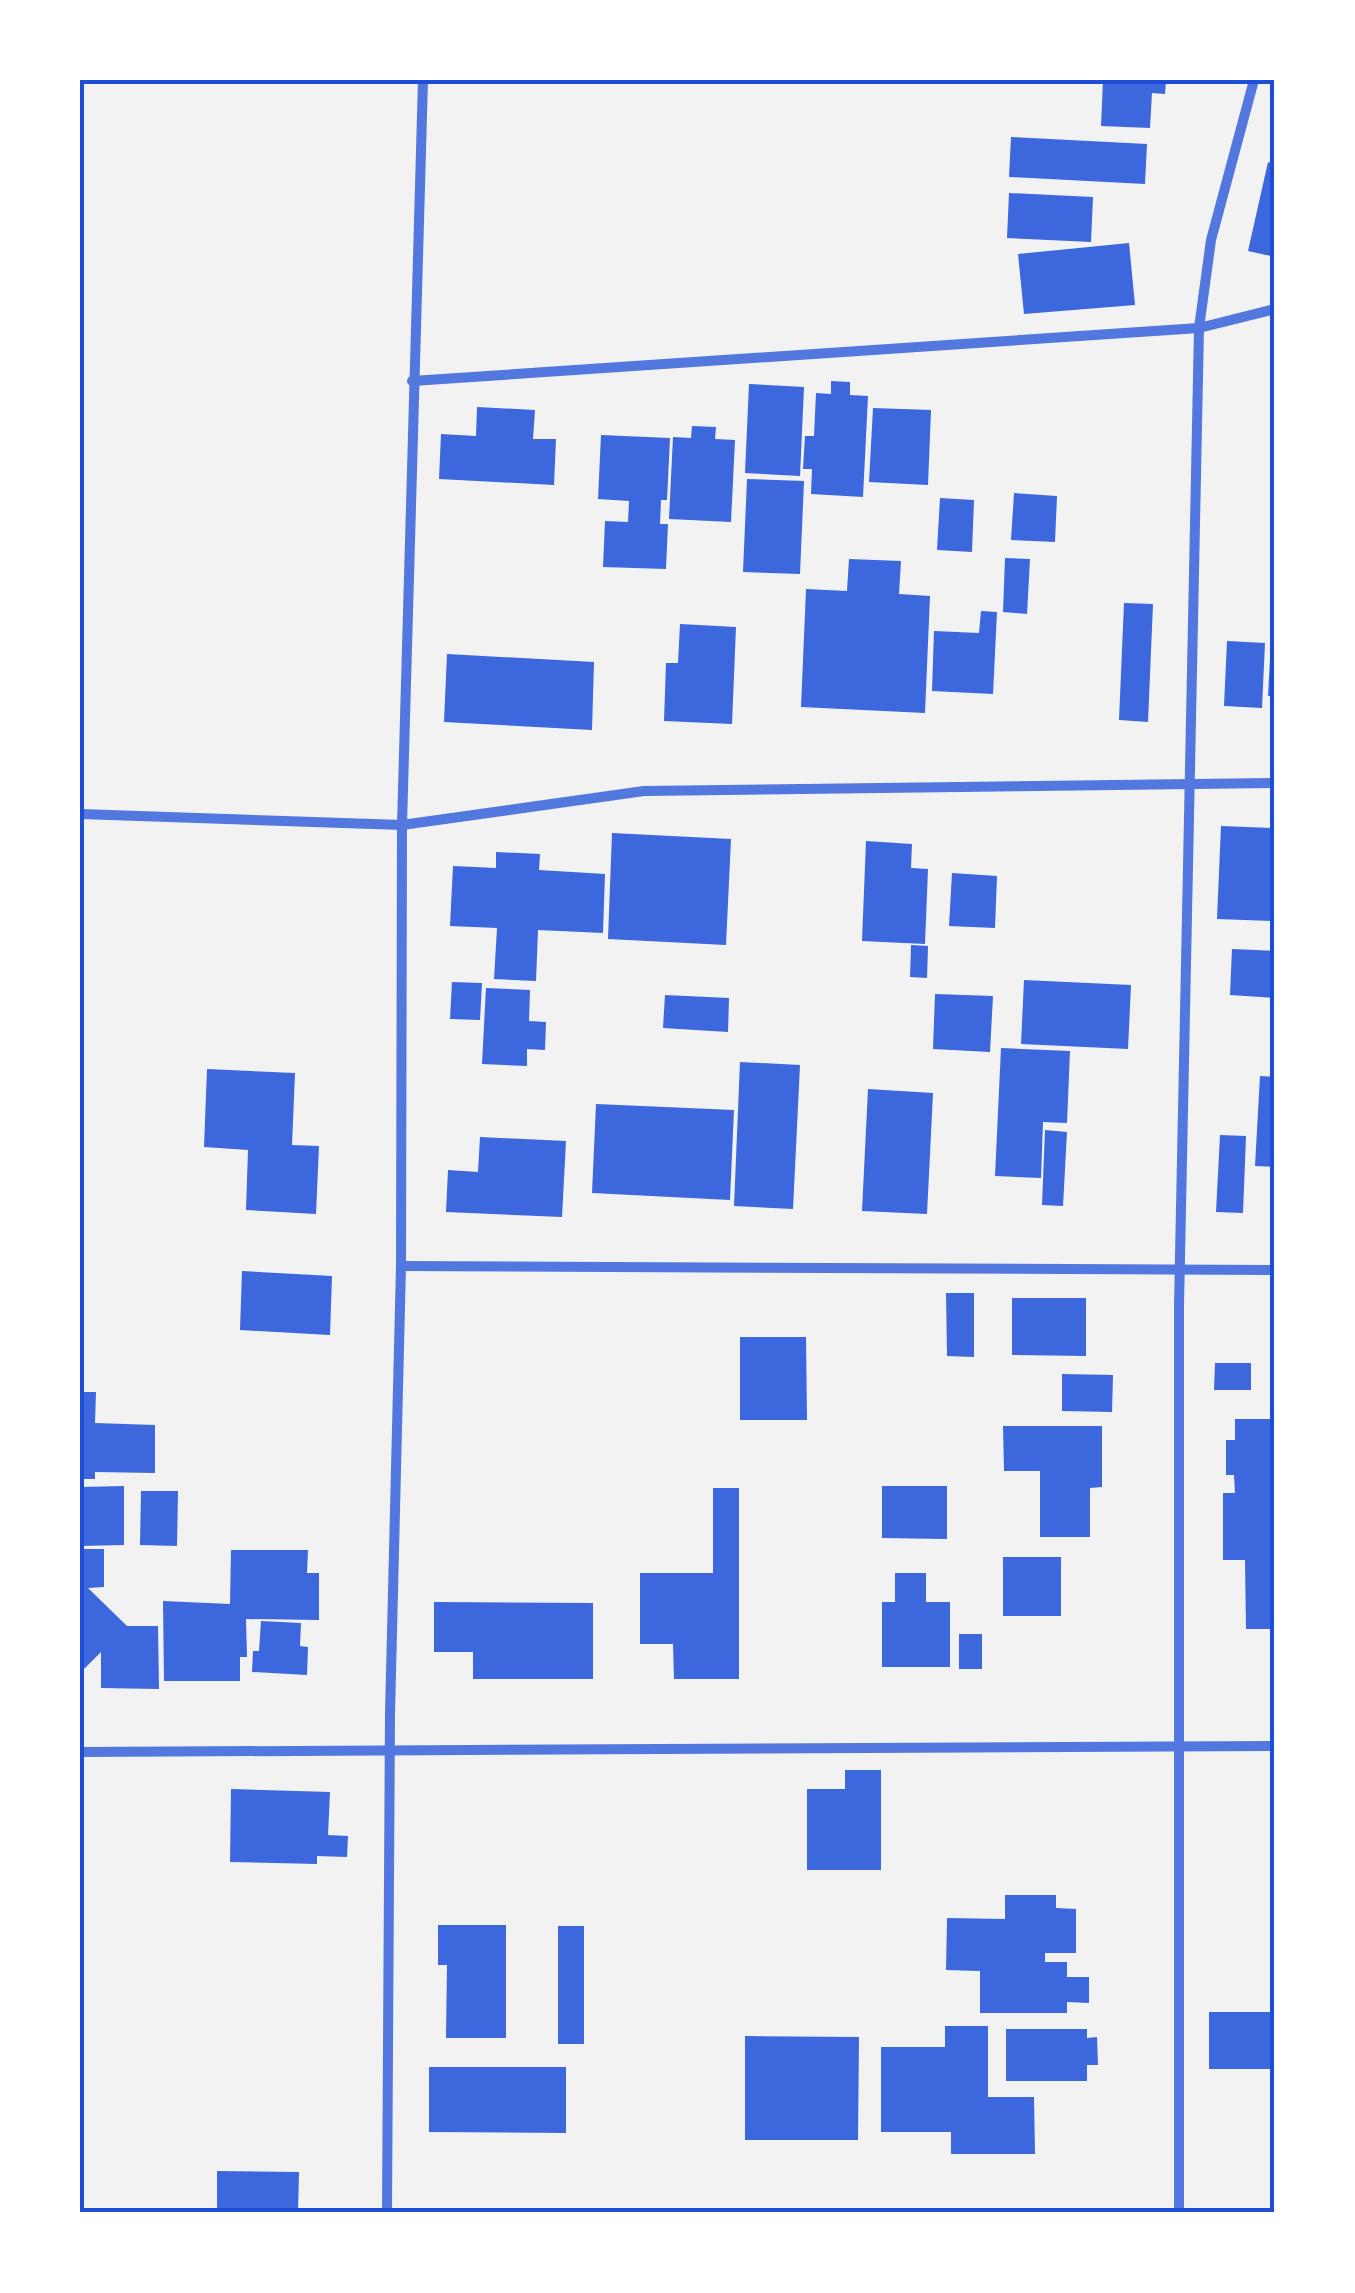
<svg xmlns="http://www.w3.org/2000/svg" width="1355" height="2293" font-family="Roboto,sans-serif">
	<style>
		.building { fill: #3d67dc }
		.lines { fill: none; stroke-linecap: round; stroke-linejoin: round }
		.minor { stroke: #5277de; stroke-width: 10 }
		.neatline { fill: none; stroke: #1d4ed8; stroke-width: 4 }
	</style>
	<rect width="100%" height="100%" fill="#f2f2f2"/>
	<g class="building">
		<polygon points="1103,80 1166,80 1165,94 1152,93 1150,128 1101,126"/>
		<polygon points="1011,137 1147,144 1145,184 1009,177"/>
		<polygon points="1268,162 1275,164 1275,257 1248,251"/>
		<polygon points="1009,193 1093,197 1091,242 1007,238"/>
		<polygon points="1129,243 1135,305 1024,314 1018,254"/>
		<polygon points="831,381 850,382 850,395 868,396 863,497 811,494 812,469 803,469 805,436 814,436 816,393 831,394"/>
		<polygon points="749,384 804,387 800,476 745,473"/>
		<polygon points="477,407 535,410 533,439 556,439 554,485 439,479 441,434 476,436"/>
		<polygon points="873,408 931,410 928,485 869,482"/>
		<polygon points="692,426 716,427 715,439 735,440 731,522 669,519 673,437 691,438"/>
		<polygon points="601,435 670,438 667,500 661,500 660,524 668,524 666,569 603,567 605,521 628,522 629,501 598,499"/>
		<polygon points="747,479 804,481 800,574 743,572"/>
		<polygon points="1014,493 1057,496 1055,542 1011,540"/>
		<polygon points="940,498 974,500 972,552 937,550"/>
		<polygon points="1005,558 1030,559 1027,614 1003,612"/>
		<polygon points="849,559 901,561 899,594 930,596 925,713 801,707 806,589 847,591"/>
		<polygon points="1124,603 1153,604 1148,722 1119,720"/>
		<polygon points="981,611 997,612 993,694 932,691 934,631 979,633"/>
		<polygon points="680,624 736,627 732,724 664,721 666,663 678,663"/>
		<polygon points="1227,641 1265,643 1262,708 1224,706"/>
		<polygon points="1271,641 1275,641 1275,696 1268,696"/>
		<polygon points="447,654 594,662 592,730 444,722"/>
		<polygon points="1221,826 1275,828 1274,921 1217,919"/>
		<polygon points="612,833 731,839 726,945 608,939"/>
		<polygon points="866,841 912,844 911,868 928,869 925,944 862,941"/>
		<polygon points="496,852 540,854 539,870 605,874 603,933 538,930 536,981 494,979 497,928 450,926 453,866 496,868"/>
		<polygon points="952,873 997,876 995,928 949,926"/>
		<polygon points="911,945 928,946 927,978 910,977"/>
		<polygon points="1232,949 1275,951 1275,998 1230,995"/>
		<polygon points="1024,980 1131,985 1128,1049 1021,1044"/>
		<polygon points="452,982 482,983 480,1020 450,1019"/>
		<polygon points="486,988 530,990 529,1021 546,1022 545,1050 527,1049 527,1066 482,1064"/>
		<polygon points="935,994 993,996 990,1052 933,1049"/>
		<polygon points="665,995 729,998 728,1032 663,1028"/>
		<polygon points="1001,1048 1070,1051 1067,1123 1043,1122 1041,1178 995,1176"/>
		<polygon points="740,1062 800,1065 793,1209 734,1206"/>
		<polygon points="207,1069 295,1073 292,1145 319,1146 316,1214 246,1210 248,1150 204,1147"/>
		<polygon points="1260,1076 1275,1077 1275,1167 1255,1166"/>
		<polygon points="868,1089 933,1093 927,1214 862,1211"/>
		<polygon points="596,1104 734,1110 730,1200 592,1193"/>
		<polygon points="1045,1130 1067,1132 1063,1206 1042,1205"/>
		<polygon points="1220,1135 1246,1136 1243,1213 1216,1212"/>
		<polygon points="480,1137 566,1141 562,1217 446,1212 448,1170 478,1172"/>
		<polygon points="242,1271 332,1276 330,1335 240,1330"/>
		<polygon points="946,1293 974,1293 974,1357 947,1356"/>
		<polygon points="1012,1298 1086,1298 1086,1356 1012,1355"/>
		<polygon points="740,1337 806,1337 807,1420 740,1420"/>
		<polygon points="1215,1363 1251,1363 1251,1390 1214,1390"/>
		<polygon points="1062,1374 1113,1375 1112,1412 1062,1411"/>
		<polygon points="80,1392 96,1392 95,1423 155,1425 155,1473 95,1472 95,1479 80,1479"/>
		<polygon points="1235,1419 1275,1419 1275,1629 1246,1629 1245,1560 1223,1560 1223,1493 1235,1493 1234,1475 1226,1475 1226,1440 1235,1440"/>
		<polygon points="1003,1426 1102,1426 1102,1487 1090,1488 1090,1537 1040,1537 1040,1471 1004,1471"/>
		<polygon points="124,1486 124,1545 80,1546 80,1487"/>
		<polygon points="882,1486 947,1486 947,1539 882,1538"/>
		<polygon points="713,1488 739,1488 739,1679 674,1679 673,1644 640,1644 640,1573 713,1573"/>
		<polygon points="141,1491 178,1491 177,1546 140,1545"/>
		<polygon points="80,1549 104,1549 104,1587 88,1588 127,1626 158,1626 159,1689 101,1688 101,1652 80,1673"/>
		<polygon points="231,1550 308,1550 307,1573 319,1573 319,1620 246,1619 247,1657 240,1657 240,1681 164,1681 163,1601 230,1604"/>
		<rect x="1003" y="1557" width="58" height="59"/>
		<polygon points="895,1573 926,1573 926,1602 950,1602 950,1667 882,1667 882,1602 895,1602"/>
		<polygon points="434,1602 593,1603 593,1679 473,1679 473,1652 434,1652"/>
		<polygon points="261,1621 301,1623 300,1646 308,1647 307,1675 252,1672 253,1651 259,1651"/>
		<rect x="959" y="1634" width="23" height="35"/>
		<polygon points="845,1770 881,1770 881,1870 807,1870 807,1789 845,1789"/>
		<polygon points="231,1789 330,1792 328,1835 348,1836 347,1857 317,1856 317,1864 230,1862"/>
		<polygon points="1005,1895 1056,1895 1056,1908 1076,1909 1076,1953 1045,1953 1045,1962 1067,1962 1067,1977 1089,1977 1089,2003 1067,2002 1067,2013 980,2013 980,1971 946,1970 947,1918 1005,1919"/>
		<polygon points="438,1925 506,1925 506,2038 446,2038 447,1965 438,1965"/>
		<rect x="558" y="1926" width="26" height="118"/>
		<rect x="1209" y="2012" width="66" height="57"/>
		<polygon points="945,2026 988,2026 988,2097 1034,2097 1035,2154 951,2154 951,2132 881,2132 881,2047 945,2047"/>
		<polygon points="1006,2029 1087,2029 1087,2038 1097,2037 1098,2065 1087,2065 1087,2081 1006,2081"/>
		<polygon points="745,2036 859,2037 858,2140 745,2140"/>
		<polygon points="429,2067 566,2067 566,2133 429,2132"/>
		<polygon points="217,2171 299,2172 298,2213 217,2213"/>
	</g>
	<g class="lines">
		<g class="minor">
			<polyline points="412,381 1199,328 1275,309"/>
			<polyline points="80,814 402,825 644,791 1275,783"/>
			<polyline points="401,1266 1275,1270"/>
			<polyline points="80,1752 1275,1746"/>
			<polyline points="387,2213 390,1714 401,1266 402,825 423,80"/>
			<polyline points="1179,2213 1179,1306 1199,328 1211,240 1254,80"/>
		</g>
	</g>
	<rect width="1355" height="2293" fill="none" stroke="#ffffff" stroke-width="165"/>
	<rect x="82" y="82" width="1190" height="2128" class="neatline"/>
</svg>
